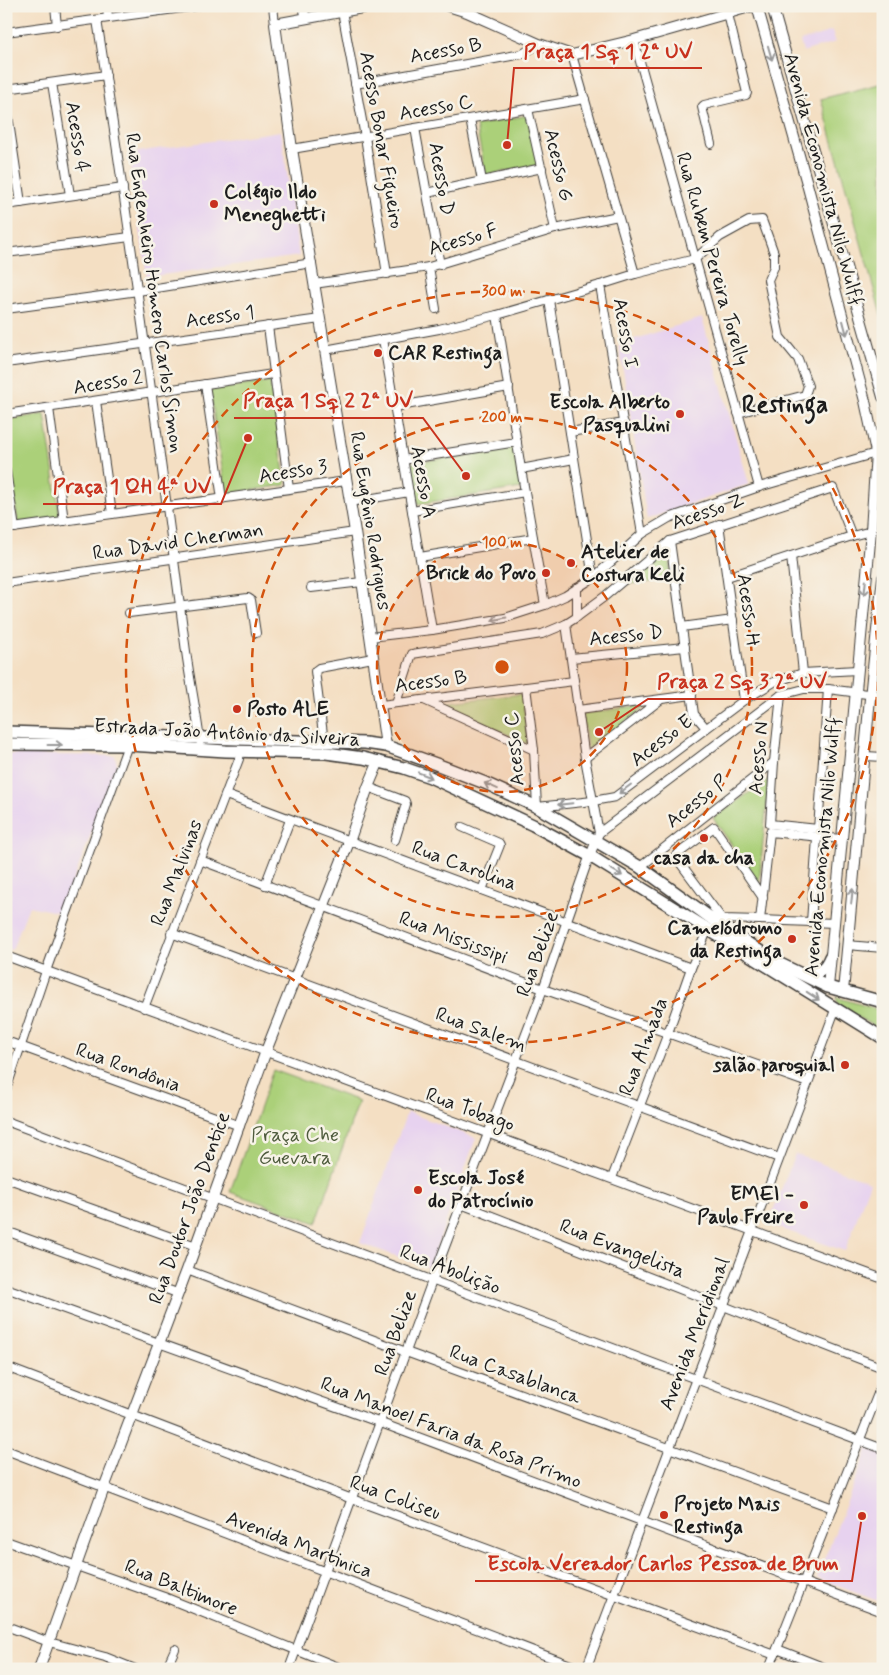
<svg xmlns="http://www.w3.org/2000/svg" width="889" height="1675" font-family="Mynerve,sans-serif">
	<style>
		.built { fill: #e7d2ef }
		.green { fill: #abd079; stroke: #64764a }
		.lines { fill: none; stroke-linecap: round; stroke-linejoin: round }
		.minor-casing { stroke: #3c3935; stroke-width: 10 }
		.tertiary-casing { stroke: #3c3935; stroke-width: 12 }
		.secondary-casing { stroke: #3c3935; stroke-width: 14 }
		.minor { stroke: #fff; stroke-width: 8 }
		.tertiary { stroke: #fff; stroke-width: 10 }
		.secondary { stroke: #fff; stroke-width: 11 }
		.oneway { stroke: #999 }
		.ring { fill: none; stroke: #d4530e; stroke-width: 2.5; stroke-dasharray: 9 6 }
		.poi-dot { fill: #c8321e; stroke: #f7f3e8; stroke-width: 2 }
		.labels { text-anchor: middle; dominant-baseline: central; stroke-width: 5; stroke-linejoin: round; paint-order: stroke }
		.street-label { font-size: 20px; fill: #1c1c1c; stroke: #f7f3e8 }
		.poi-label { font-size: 20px; font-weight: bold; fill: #1c1c1c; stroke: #f7f3e8; text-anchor: start }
		.park-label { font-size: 20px; fill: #4e5b3d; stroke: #f7f3e8 }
		.district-label { font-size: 25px; font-weight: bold; fill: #1c1c1c; stroke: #f7f3e8 }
		.centre { fill: #d4530e; stroke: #f7f3e8; stroke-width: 2.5 }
		.ring-label { font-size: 15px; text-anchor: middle; font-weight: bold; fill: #d4530e; stroke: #f7f3e8; stroke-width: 5; stroke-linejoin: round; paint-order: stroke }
		.leader { fill: none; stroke: #c8321e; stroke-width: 2 }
		.callout-dot { fill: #c8321e; stroke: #f7f3e8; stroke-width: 2 }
		.callout-label { font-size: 21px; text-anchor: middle; font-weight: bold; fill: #c8321e; stroke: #f7f3e8; stroke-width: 5; stroke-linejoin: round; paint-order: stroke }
	</style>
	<rect width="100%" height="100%" fill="#f7f3e8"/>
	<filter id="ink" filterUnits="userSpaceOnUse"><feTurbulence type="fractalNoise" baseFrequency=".02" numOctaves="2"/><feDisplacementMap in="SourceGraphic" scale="10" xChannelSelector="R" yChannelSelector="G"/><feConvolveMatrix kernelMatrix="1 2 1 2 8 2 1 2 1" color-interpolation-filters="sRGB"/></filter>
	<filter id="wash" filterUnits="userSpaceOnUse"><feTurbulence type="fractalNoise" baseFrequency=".0096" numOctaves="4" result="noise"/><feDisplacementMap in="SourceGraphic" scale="20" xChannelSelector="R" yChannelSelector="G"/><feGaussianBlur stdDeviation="1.12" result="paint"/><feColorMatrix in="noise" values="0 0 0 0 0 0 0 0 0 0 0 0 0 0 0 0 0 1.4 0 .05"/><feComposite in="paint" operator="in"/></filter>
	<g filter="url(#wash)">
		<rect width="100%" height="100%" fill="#f4dfc3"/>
		<g class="built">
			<polygon points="832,31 835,42 803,52 800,41"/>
			<polygon points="281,131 299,256 147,277 129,153"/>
			<polygon points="702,318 749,484 647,519 619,344"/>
			<polygon points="6,754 115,756 117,765 61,913 29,906 12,950 6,948"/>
			<polygon points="407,1112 476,1138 429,1268 360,1243"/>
			<polygon points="795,1154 870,1182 845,1251 768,1224"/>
			<polygon points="868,1448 883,1454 883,1603 817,1578"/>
		</g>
		<g class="green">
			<polygon points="883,83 883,322 821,99"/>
			<polygon points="528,115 538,165 486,175 476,126"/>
			<polygon points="6,134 15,199 6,200"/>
			<polygon points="270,382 286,485 226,494 210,390"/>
			<polygon points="45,414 60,517 18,523 6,439 6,420"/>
			<polygon points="514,447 521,488 418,504 411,463"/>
			<polygon points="668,550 671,580 628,584"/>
			<polygon points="522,694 528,744 441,703"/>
			<polygon points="649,704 588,750 582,714"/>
			<polygon points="769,779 759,884 713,818"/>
			<polygon points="836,997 883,1011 883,1031 839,1007"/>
			<polygon points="273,1070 359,1101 316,1223 230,1192"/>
		</g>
	</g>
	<g filter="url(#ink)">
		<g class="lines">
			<g class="minor-casing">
				<g id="minor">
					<polyline points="55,6 57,26"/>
					<polyline points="107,6 108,18"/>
					<polyline points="273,6 275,24"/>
					<polyline points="303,6 306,19"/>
					<polyline points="342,11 365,137 387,274"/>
					<path d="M97,20C130,228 158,436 185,644C189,676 196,708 200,741"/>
					<polyline points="6,32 197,6"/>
					<polyline points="634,40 759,487"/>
					<polyline points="572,55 635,274"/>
					<polyline points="52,83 70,195"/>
					<polyline points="355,84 522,54 539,44"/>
					<polyline points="6,89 106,75"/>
					<polyline points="6,102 21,203"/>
					<polyline points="528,109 555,229"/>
					<polyline points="470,119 482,181"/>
					<polyline points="415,128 440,265"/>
					<polyline points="711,144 702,107 704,105 746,95 747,93 728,14"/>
					<polyline points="292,149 585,99"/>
					<polyline points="427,193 542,168"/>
					<polyline points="6,205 123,188"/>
					<polyline points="6,253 130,237"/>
					<polyline points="429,267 436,309"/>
					<polyline points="314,284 429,267 555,229 618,216"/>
					<polyline points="600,285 642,534"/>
					<polyline points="549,300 593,578"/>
					<polyline points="6,309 138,291 312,263"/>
					<polyline points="497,315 521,469 545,605"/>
					<polyline points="268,326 289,489"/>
					<polyline points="383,339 432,630"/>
					<polyline points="325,350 439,329 497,315 600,285 635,274 695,259 720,237 749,221 762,220 774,253 774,267 768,280 780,337 798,359 808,386 805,395 738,413"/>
					<polyline points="6,363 320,319"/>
					<polyline points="205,384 222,499"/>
					<polyline points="96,401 112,514"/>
					<polyline points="394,407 509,387"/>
					<polyline points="49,408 64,521"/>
					<polyline points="6,414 273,374"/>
					<polyline points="570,432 624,423"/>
					<polyline points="403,460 517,442"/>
					<polyline points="521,469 574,459"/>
					<polyline points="6,471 15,528"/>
					<polyline points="350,502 409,492"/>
					<polyline points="412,511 525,492"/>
					<polyline points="719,524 744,700"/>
					<polyline points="6,529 346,481"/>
					<polyline points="670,541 694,714 706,728"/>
					<polyline points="791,556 803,673"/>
					<polyline points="420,557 533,538"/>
					<polyline points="727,577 852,536 871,531"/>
					<polyline points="6,583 355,532"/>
					<polyline points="311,588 362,582"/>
					<polyline points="129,613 248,598 251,600 256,633"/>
					<polyline points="577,617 577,588"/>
					<polyline points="566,624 585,758 599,833"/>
					<polyline points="682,627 733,620"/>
					<polyline points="370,637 432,630 505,618 545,605 565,596 593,578 642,534 669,518 759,487 883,451"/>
					<polyline points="571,658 685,647"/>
					<polyline points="526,687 534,750 537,807 593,801 615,797 744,700 774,682 803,673 857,670"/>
					<polyline points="781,695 774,762 770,824 818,829 828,689"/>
					<polyline points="424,700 534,750"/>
					<polyline points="396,703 412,654 542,634 566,624 577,617 604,597 670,541 833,488 852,536"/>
					<polyline points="381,705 574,681"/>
					<polyline points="578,710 692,695"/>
					<polyline points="324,742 315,671 319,668 373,658"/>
					<polyline points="866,756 883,757"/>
					<polyline points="585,758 660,700"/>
					<polyline points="368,787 405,801 406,804 395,840"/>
					<polyline points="226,795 691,968"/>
					<polyline points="462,827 499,843 500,845 482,890"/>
					<polyline points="817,838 811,922 760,920 770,832 841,839"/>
					<polyline points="200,860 543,989 808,1083"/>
					<polyline points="640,867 774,762"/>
					<polyline points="265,885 290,820"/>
					<polyline points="760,920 722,919 675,856 714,827 763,898"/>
					<polyline points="811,922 834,923"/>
					<polyline points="171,933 779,1158"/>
					<polyline points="847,945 883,948"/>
					<polyline points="6,956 883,1279"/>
					<polyline points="144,1008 239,759 240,751"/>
					<polyline points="6,1041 240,1126"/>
					<polyline points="6,1090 46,971 129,742"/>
					<polyline points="6,1121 883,1449"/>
					<polyline points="6,1178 196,1246"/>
					<polyline points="612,1178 668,1033 691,968 708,929"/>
					<polyline points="882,1181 883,1181"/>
					<polyline points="461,1204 883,1368"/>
					<polyline points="6,1231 177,1293"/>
					<polyline points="187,1270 406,1352 833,1508"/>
					<polyline points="6,1288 381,1423 883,1612"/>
					<polyline points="6,1367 352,1499 775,1655"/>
					<polyline points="6,1450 581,1669"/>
					<polyline points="6,1541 164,1597 343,1669"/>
					<polyline points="6,1626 49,1642 105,1657 135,1669"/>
					<polyline points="777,1649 828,1669"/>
					<polyline points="166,1669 175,1649"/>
					<polyline points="289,1669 432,1281 543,989 587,863 599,833 781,695 804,689 828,689 883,696"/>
					<polyline points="586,1669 808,1083 835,1010"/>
					<polyline points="769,1669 883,1381"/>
				</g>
			</g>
			<g class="tertiary-casing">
				<g id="tertiary">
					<polyline points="373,6 275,24 292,149 355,532 386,746"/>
					<polyline points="448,6 467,12 539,44 572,55 634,40 753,6"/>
					<polyline points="757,6 806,180 865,401 876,452 871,531 828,987"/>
					<polyline points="772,6 883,397"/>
					<path d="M843,991C857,853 866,715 883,578"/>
					<polyline points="39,1669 104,1488 187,1270 266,1051 349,842 368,787 379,761"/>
				</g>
			</g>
			<g class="secondary-casing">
				<g id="secondary">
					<polyline points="6,732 365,743 386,746 436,764 485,783 537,807 640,867 719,924 776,962 828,987 883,1002"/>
					<polyline points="6,744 129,745 226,751 326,753 363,758 404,768 430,777 533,825 590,856 883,1038"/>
					<path d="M803,974C816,976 825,970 830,957"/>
				</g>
			</g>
			<use href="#minor" class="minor"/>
			<use href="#tertiary" class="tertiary"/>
			<use href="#secondary" class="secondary"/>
		</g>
		<defs><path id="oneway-shaft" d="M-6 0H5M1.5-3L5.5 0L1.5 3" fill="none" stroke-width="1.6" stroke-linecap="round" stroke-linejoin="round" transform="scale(1.25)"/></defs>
		<g class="oneway">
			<use href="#oneway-shaft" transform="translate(770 53) rotate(74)"/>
			<use href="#oneway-shaft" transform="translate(845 328) rotate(75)"/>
			<use href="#oneway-shaft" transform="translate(865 588) rotate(96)"/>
			<use href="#oneway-shaft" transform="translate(499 619) rotate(169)"/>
			<use href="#oneway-shaft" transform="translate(55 745)"/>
			<use href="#oneway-shaft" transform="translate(425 775) rotate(21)"/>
			<use href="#oneway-shaft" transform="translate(491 786) rotate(-156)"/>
			<use href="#oneway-shaft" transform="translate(625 789) rotate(143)"/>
			<use href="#oneway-shaft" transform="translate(565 804) rotate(174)"/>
			<use href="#oneway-shaft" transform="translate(616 872) rotate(31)"/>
			<use href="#oneway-shaft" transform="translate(852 896) rotate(-84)"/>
			<use href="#oneway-shaft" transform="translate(813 996) rotate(33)"/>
		</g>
	</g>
	<circle cx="502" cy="667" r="125" fill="#d4530e" fill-opacity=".12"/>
	<g class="ring">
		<circle cx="502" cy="667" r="125"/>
		<circle cx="502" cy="667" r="250"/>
		<circle cx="502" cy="667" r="376"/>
	</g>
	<g class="poi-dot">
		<circle cx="214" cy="204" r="5"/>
		<circle cx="378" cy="353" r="5"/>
		<circle cx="680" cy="414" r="5"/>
		<circle cx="571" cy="563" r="5"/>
		<circle cx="546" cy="573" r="5"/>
		<circle cx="237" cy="709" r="5"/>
		<circle cx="704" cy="838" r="5"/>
		<circle cx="792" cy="939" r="5"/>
		<circle cx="845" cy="1065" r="5"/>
		<circle cx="418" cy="1190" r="5"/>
		<circle cx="804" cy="1205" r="5"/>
		<circle cx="664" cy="1515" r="5"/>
	</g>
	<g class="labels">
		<g class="street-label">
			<text transform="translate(446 51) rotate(-10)">Acesso B</text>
			<text transform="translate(436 108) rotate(-10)">Acesso C</text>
			<text transform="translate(77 137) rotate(81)">Acesso 4</text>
			<text transform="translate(381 140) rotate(80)">Acesso Bonar Figueiro</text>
			<text transform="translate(558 165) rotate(77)">Acesso G</text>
			<text transform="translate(441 179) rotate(80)">Acesso D</text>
			<text transform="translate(823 179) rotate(75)">Avenida Economista Nilo Wulff</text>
			<text transform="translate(463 240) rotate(-16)">Acesso F</text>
			<text transform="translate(712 259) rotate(74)">Rua Rubem Pereira Torelly</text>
			<text transform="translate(154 293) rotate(82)">Rua Engenheiro Homero Carlos Simon</text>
			<text transform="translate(220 317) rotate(-8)">Acesso 1</text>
			<text transform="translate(625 333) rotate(80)">Acesso I</text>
			<text transform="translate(108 383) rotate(-9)">Acesso 2</text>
			<text transform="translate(293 472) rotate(-9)">Acesso 3</text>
			<text transform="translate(423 482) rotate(80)">Acesso A</text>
			<text transform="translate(708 512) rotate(-19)">Acesso Z</text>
			<text transform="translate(370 521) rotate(81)">Rua Eugênio Rodrigues</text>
			<text transform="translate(178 542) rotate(-8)">Rua David Cherman</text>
			<text transform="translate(748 610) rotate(82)">Acesso H</text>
			<text transform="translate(626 636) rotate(-6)">Acesso D</text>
			<text transform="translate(431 682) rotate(-7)">Acesso B</text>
			<text transform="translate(227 733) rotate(3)">Estrada João Antônio da Silveira</text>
			<text transform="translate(662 741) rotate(-37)">Acesso E</text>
			<text transform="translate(515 749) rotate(-95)">Acesso C</text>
			<text transform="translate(759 758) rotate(-85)">Acesso N</text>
			<text transform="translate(697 802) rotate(-38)">Acesso P</text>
			<text transform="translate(823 847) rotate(-85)">Avenida Economista Nilo Wulff</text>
			<text transform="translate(464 866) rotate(20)">Rua Carolina</text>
			<text transform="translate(177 873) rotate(-69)">Rua Malvinas</text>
			<text transform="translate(453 938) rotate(21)">Rua Mississipi</text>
			<text transform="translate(538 954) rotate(-70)">Rua Belize</text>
			<text transform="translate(481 1030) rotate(20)">Rua Salem</text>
			<text transform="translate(644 1047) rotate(-69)">Rua Almada</text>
			<text transform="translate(128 1068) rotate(20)">Rua Rondônia</text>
			<text transform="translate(470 1110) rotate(20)">Rua Tobago</text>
			<text transform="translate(190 1208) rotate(-70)">Rua Doutor João Dentice</text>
			<text transform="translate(622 1249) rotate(21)">Rua Evangelista</text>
			<text transform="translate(450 1270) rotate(21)">Rua Abolição</text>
			<text transform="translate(396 1333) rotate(-70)">Rua Belize</text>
			<text transform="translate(695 1334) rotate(-69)">Avenida Meridional</text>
			<text transform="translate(515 1375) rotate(20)">Rua Casablanca</text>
			<text transform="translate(451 1433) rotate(21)">Rua Manoel Faria da Rosa Primo</text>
			<text transform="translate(395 1498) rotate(20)">Rua Coliseu</text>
			<text transform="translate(299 1545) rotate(21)">Avenida Martinica</text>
			<text transform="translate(181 1588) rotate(22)">Rua Baltimore</text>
		</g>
		<g class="poi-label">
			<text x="224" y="192">Colégio Ildo<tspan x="224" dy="23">Meneghetti</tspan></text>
			<text x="388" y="353">CAR Restinga</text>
			<text x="670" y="402" text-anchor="end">Escola Alberto<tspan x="670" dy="23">Pasqualini</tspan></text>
			<text x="581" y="552">Atelier de<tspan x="581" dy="23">Costura Keli</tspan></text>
			<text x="536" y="573" text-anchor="end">Brick do Povo</text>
			<text x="247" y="709">Posto ALE</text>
			<text x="704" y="858" text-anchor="middle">casa da cha</text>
			<text x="782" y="928" text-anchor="end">Camelódromo<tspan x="782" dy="23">da Restinga</tspan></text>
			<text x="835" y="1065" text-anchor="end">salão paroquial</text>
			<text x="428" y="1178">Escola José<tspan x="428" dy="23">do Patrocínio</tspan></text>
			<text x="794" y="1194" text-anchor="end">EMEI -<tspan x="794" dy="23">Paulo Freire</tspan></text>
			<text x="674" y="1504">Projeto Mais<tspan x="674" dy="23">Restinga</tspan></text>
		</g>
		<g class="park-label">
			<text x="295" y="1135">Praça Che<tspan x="295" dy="23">Guevara</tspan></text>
		</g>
		<g class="district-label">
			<text x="785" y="405">Restinga</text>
		</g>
	</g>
	<circle cx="502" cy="667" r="8" class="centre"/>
	<g class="ring-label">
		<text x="502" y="296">300 m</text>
		<text x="502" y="422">200 m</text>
		<text x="502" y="547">100 m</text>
	</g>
	<path class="leader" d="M507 145L514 68H702M466 476L423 418H234M248 438L221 504H43M599 732L648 699H837M862 1516L852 1581H475"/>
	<g class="callout-dot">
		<circle cx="507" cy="145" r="5"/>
		<circle cx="466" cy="476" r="5"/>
		<circle cx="248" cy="438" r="5"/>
		<circle cx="599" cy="732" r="5"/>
		<circle cx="862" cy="1516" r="5"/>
	</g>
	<g class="callout-label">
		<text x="608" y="58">Praça 1 Sq 1 2ª UV</text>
		<text x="328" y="407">Praça 1 Sq 2 2ª UV</text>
		<text x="132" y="493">Praça 1 QH 4ª UV</text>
		<text x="742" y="688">Praça 2 Sq 3 2ª UV</text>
		<text x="663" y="1570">Escola Vereador Carlos Pessoa de Brum</text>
	</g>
	<rect width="889" height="1675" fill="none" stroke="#f7f3e8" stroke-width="25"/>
</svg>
